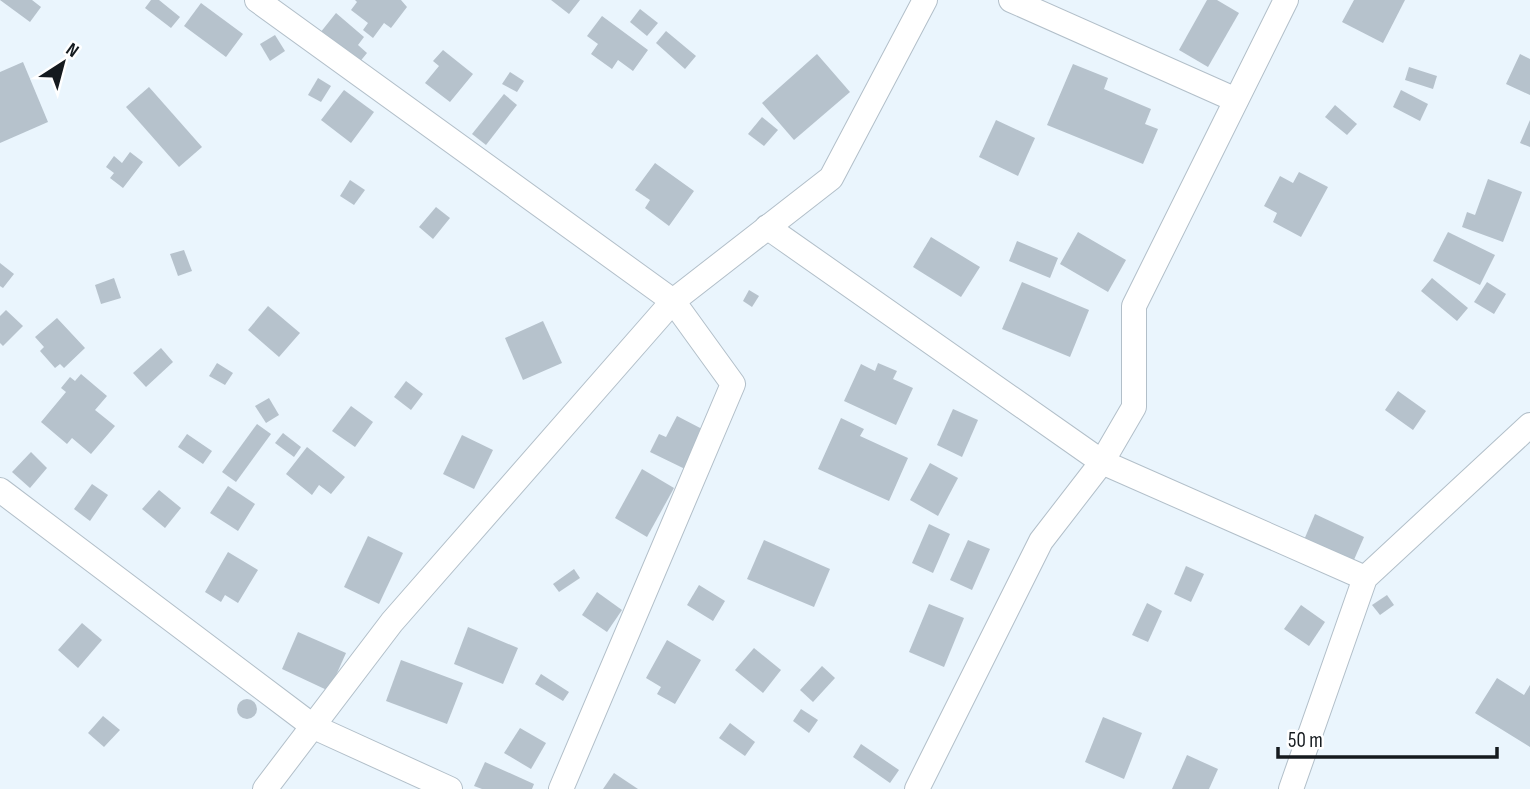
<svg xmlns="http://www.w3.org/2000/svg" width="1530" height="789" font-family="'Sofia Sans Condensed',sans-serif">
	<style>
		.building { fill: #b6c2cc }
		.lines { fill: none; stroke-linecap: round; stroke-linejoin: round }
		.street-casing { stroke: #b2bfc9; stroke-width: 26 }
		.street { stroke: #fff; stroke-width: 24 }
	</style>
	<rect width="100%" height="100%" fill="#eaf5fd"/>
	<g class="building">
		<polygon points="0,0 32,0 41,7 30,22"/>
		<polygon points="151,0 159,0 180,17 171,28 145,8"/>
		<polygon points="355,0 401,0 407,7 391,28 384,23 373,38 363,30 368,23 351,10 357,2"/>
		<polygon points="551,0 580,0 569,14"/>
		<polygon points="1207,0 1217,0 1239,13 1208,67 1179,50"/>
		<polygon points="1354,0 1405,0 1383,43 1342,22"/>
		<polygon points="201,3 243,34 226,57 184,26"/>
		<polygon points="640,9 658,23 647,36 630,22"/>
		<polygon points="336,13 364,37 358,45 367,53 358,64 320,33"/>
		<polygon points="602,16 648,50 633,71 618,60 612,69 591,54 598,44 587,36"/>
		<polygon points="666,31 696,56 685,69 656,43"/>
		<polygon points="275,35 285,51 270,61 260,44"/>
		<polygon points="443,50 473,74 450,102 425,83 439,66 433,61"/>
		<polygon points="817,54 850,92 794,140 762,103"/>
		<polygon points="1520,54 1530,59 1530,95 1506,84"/>
		<polygon points="23,62 48,122 0,143 0,72"/>
		<polygon points="1073,64 1108,78 1104,89 1151,109 1145,124 1158,129 1143,164 1047,125"/>
		<polygon points="1409,67 1437,76 1433,89 1405,80"/>
		<polygon points="510,72 524,81 517,92 502,84"/>
		<polygon points="318,78 331,86 321,102 308,95"/>
		<polygon points="149,87 202,147 179,167 126,107"/>
		<polygon points="344,90 374,112 351,143 321,120"/>
		<polygon points="1401,90 1428,104 1420,121 1393,107"/>
		<polygon points="504,94 517,105 486,145 472,134"/>
		<polygon points="1335,105 1357,124 1347,135 1325,117"/>
		<polygon points="762,117 778,130 764,146 748,134"/>
		<polygon points="996,120 1035,138 1018,176 979,157"/>
		<polygon points="1530,120 1530,147 1520,143"/>
		<polygon points="130,152 143,162 123,188 110,178 114,173 106,167 114,156 122,163"/>
		<polygon points="655,163 694,191 669,226 645,208 650,200 635,190"/>
		<polygon points="1299,172 1328,187 1301,237 1273,222 1277,213 1264,206 1280,176 1293,183"/>
		<polygon points="1488,179 1522,192 1503,242 1462,227 1467,212 1475,215"/>
		<polygon points="350,180 365,190 354,205 340,196"/>
		<polygon points="436,207 450,218 433,239 419,227"/>
		<polygon points="1078,232 1126,260 1108,292 1060,264"/>
		<polygon points="1448,232 1495,255 1480,285 1433,261"/>
		<polygon points="931,237 980,267 961,297 913,267"/>
		<polygon points="1017,241 1058,258 1050,278 1009,261"/>
		<polygon points="184,250 192,271 178,276 170,254"/>
		<polygon points="0,263 14,274 3,288 0,286"/>
		<polygon points="114,278 121,298 101,304 95,285"/>
		<polygon points="1432,278 1468,308 1457,321 1421,291"/>
		<polygon points="1022,282 1089,310 1070,357 1002,329"/>
		<polygon points="1487,282 1506,294 1494,314 1474,302"/>
		<polygon points="749,290 759,296 752,307 743,301"/>
		<polygon points="268,306 300,333 279,357 248,330"/>
		<polygon points="6,310 23,326 3,346 0,343 0,316"/>
		<polygon points="57,318 85,348 64,368 60,364 55,368 40,351 44,347 35,337"/>
		<polygon points="543,321 562,363 523,380 505,338"/>
		<polygon points="161,348 173,362 146,387 133,373"/>
		<polygon points="217,363 233,373 225,385 209,376"/>
		<polygon points="878,363 897,371 893,379 913,388 896,425 844,401 861,364 875,371"/>
		<polygon points="81,374 107,396 95,410 115,426 91,454 72,438 67,444 41,422 66,392 61,388 70,377 75,381"/>
		<polygon points="406,381 423,394 411,410 394,397"/>
		<polygon points="1398,391 1426,411 1413,430 1385,410"/>
		<polygon points="269,398 279,415 266,423 255,406"/>
		<polygon points="351,406 373,422 355,447 332,431"/>
		<polygon points="953,409 978,420 962,457 937,445"/>
		<polygon points="677,416 704,430 685,469 650,452 659,434 666,437"/>
		<polygon points="841,418 864,429 860,436 908,458 889,501 818,469"/>
		<polygon points="257,424 271,434 236,482 222,472"/>
		<polygon points="283,433 301,447 294,457 275,443"/>
		<polygon points="187,434 212,451 203,464 178,447"/>
		<polygon points="462,435 493,450 474,489 443,474"/>
		<polygon points="307,447 345,477 331,494 319,485 312,495 286,474"/>
		<polygon points="31,452 47,468 30,488 12,472"/>
		<polygon points="930,463 958,478 938,516 910,500"/>
		<polygon points="642,469 674,488 647,537 615,518"/>
		<polygon points="92,484 108,495 90,521 74,509"/>
		<polygon points="228,486 255,504 238,531 210,513"/>
		<polygon points="159,490 181,508 165,528 142,509"/>
		<polygon points="1315,514 1364,537 1353,562 1304,540"/>
		<polygon points="929,524 950,534 933,573 912,563"/>
		<polygon points="368,536 403,553 379,604 344,587"/>
		<polygon points="764,540 830,569 814,607 747,579"/>
		<polygon points="968,540 990,549 972,590 950,580"/>
		<polygon points="228,552 258,570 238,603 225,595 221,602 205,592"/>
		<polygon points="1186,566 1204,574 1191,602 1174,594"/>
		<polygon points="574,569 580,578 559,592 553,584"/>
		<polygon points="699,585 725,601 713,621 687,605"/>
		<polygon points="597,592 622,610 607,632 582,615"/>
		<polygon points="1387,595 1394,605 1380,615 1372,605"/>
		<polygon points="1147,603 1162,611 1148,642 1132,635"/>
		<polygon points="929,604 964,618 944,667 909,652"/>
		<polygon points="1301,605 1325,622 1309,646 1284,629"/>
		<polygon points="82,623 102,640 78,668 58,650"/>
		<polygon points="468,627 518,648 503,684 454,664"/>
		<polygon points="298,632 346,653 329,691 282,669"/>
		<polygon points="667,640 701,660 675,704 657,694 661,687 646,678"/>
		<polygon points="754,648 781,670 763,693 735,670"/>
		<polygon points="401,660 463,683 447,724 386,701"/>
		<polygon points="822,666 835,678 813,702 800,690"/>
		<polygon points="541,674 569,692 563,701 535,684"/>
		<polygon points="1497,678 1524,695 1530,685 1530,747 1475,713"/>
		<circle cx="247" cy="709" r="10"/>
		<polygon points="801,709 818,720 809,733 793,721"/>
		<polygon points="103,716 120,730 104,747 88,733"/>
		<polygon points="1103,717 1142,733 1124,779 1085,762"/>
		<polygon points="730,723 755,742 745,756 719,738"/>
		<polygon points="520,728 546,743 531,769 504,753"/>
		<polygon points="861,744 899,770 890,783 853,757"/>
		<polygon points="1187,755 1218,769 1209,789 1172,789"/>
		<polygon points="485,762 534,784 532,789 482,789 474,786"/>
		<polygon points="614,773 638,789 603,789"/>
	</g>
	<g class="lines">
		<g class="street-casing">
			<g id="street">
				<polyline points="257,0 673,301 733,384 561,789"/>
				<polyline points="1011,0 1236,100"/>
				<polyline points="767,227 1102,462 1365,578"/>
				<polyline points="0,490 314,727 450,789"/>
				<polyline points="265,789 392,622 673,301 831,178 925,0"/>
				<polyline points="917,789 1041,541 1102,462 1134,407 1134,306 1286,0"/>
				<polyline points="1291,789 1365,578 1530,425"/>
			</g>
		</g>
		<use href="#street" class="street"/>
	</g>
	<g transform="translate(63 63) rotate(36)" stroke="#ffffff" stroke-width="5" paint-order="stroke">
	<path d="M0-5L12 26L0 18L-12 26Z" fill="#151a1e"/>
	<text y="-10" font-size="19" font-weight="bold" text-anchor="middle" fill="#151a1e">N</text>
	</g>
	<path d="M1278 747v10h219v-10" fill="none" stroke="#151a1e" stroke-width="3.5"/>
	<text x="1288" y="747" font-size="21" fill="#151a1e" stroke="#ffffff" stroke-width="5" paint-order="stroke">50 m</text>
</svg>
